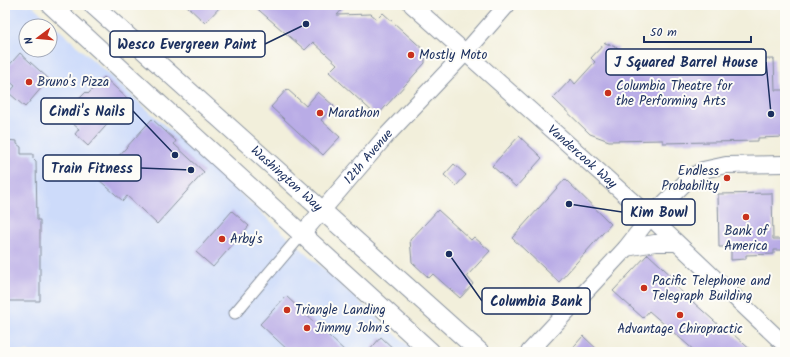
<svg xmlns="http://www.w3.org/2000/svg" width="790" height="357" font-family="Kalam,sans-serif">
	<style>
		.built { fill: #cddbfa; fill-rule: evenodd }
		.building { fill: #b9ace6 }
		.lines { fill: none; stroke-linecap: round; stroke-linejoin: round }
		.street-casing { stroke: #868f9c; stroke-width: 13 }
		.secondary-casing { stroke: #868f9c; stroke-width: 18 }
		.primary-casing { stroke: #868f9c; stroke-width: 20 }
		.street { stroke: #fff; stroke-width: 11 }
		.secondary { stroke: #fff; stroke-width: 16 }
		.primary { stroke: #fff; stroke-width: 18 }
		.poi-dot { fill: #c8321e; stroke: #fdfcf7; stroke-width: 1.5 }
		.labels { text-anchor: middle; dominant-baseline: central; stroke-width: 4; stroke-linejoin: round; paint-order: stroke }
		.poi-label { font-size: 13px; fill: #1b2f5e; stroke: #fdfcf7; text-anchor: start }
		.street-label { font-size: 13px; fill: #1b2f5e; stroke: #fdfcf7 }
		.leader { fill: none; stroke: #1b2f5e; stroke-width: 1.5 }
		.callout-dot { fill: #1b2f5e; stroke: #fdfcf7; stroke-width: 1.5 }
		.callout { fill: #fdfcf7; stroke: #1b2f5e; stroke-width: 1.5 }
		.callout-label { font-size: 14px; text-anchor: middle; font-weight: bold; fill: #1b2f5e }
	</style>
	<rect width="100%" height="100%" fill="#fdfcf7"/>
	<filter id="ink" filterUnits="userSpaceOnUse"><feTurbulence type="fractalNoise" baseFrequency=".025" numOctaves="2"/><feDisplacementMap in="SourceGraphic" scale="8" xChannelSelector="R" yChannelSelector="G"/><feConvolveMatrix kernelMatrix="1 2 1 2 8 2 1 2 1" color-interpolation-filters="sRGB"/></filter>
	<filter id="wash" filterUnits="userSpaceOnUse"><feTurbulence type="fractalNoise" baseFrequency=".012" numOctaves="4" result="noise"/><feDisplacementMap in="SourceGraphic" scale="16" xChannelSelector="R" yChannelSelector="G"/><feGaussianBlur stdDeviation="0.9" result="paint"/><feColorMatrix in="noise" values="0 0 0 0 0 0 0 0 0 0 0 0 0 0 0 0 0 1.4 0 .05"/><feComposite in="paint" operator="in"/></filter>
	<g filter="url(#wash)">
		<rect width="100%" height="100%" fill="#f2efdb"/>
		<path class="built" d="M5,5H32L415,352H5ZM26,26H50V50H26Z"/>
		<g id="blocks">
			<g class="building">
				<polygon points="186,5 222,5 205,23"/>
				<polygon points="253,5 346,5 337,15 371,14 377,19 383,13 425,51 425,63 377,116 329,72 337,64 313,42 305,50"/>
				<polygon points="605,43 618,48 616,53 635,61 774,59 775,90 785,90 785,137 758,138 758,141 663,143 663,140 609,141 590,134 553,98 571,79 575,84 595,62 591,58"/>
				<polygon points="20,53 49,79 25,107 9,93 15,86 5,77 5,70"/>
				<polygon points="104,77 129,100 88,146 75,134 79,129 72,123 85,108 77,101 86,92 88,94"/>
				<polygon points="287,89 306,106 318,92 334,106 321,120 340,137 323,155 271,107"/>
				<polygon points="152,119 176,141 174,144 204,172 157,224 127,196 123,201 98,179"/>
				<polygon points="519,136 542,158 516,187 492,166"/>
				<polygon points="5,140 17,141 17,144 21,147 21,154 33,154 33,158 36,161 37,220 40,220 40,301 5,301"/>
				<polygon points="454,164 466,175 456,186 444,175"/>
				<polygon points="565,179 611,224 559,282 512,238"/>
				<polygon points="772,193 773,239 785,239 785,250 774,250 774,254 746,255 746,259 731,260 731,247 719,247 718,194"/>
				<polygon points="438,210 471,240 474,237 490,251 467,276 473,284 460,298 433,274 429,278 412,262 410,240"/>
				<polygon points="232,211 249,226 213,267 196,252"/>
				<polygon points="648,254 677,281 674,285 722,328 724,326 753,352 696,352 649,311 643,318 613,291"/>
				<polygon points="286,296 346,352 290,352 260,324"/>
				<polygon points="583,336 600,352 569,352"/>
				<polygon points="381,337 397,352 368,352"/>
			</g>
		</g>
	</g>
	<g filter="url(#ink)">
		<use href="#blocks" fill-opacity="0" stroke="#868f9c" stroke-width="1"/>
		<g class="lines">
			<g class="street-casing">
				<polyline id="street" points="235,313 302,234"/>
			</g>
			<g class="secondary-casing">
				<g id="secondary">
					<path id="s1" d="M412,5L650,217L785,345"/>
					<path id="s2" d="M302,234L386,136L465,53L507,5"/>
					<polyline points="626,248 655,243 676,243"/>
					<polyline points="529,352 626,248 650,217 690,178 703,170 726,165 785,164"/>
				</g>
			</g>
			<g class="primary-casing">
				<g id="primary">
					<polyline points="51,5 431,352"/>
					<path id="s3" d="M93,5L480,352"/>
				</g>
			</g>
			<use href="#street" class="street"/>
			<use href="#secondary" class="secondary"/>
			<use href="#primary" class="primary"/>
		</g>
	</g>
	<g class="poi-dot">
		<circle cx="411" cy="55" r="4"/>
		<circle cx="29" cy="82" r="4"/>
		<circle cx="608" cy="93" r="4"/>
		<circle cx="320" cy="113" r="4"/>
		<circle cx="727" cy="178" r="4"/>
		<circle cx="746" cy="217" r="4"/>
		<circle cx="222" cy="239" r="4"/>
		<circle cx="644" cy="288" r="4"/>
		<circle cx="287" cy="310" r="4"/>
		<circle cx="680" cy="315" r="4"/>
		<circle cx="307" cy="328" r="4"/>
	</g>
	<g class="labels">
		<g class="poi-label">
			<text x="419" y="55">Mostly Moto</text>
			<text x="37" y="82">Bruno's Pizza</text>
			<text x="616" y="86">Columbia Theatre for<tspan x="616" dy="15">the Performing Arts</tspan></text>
			<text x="328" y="113">Marathon</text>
			<text x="719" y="171" text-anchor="end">Endless<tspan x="719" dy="15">Probability</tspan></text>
			<text x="746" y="231" text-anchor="middle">Bank of<tspan x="746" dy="15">America</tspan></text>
			<text x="230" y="239">Arby's</text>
			<text x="652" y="281">Pacific Telephone and<tspan x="652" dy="15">Telegraph Building</tspan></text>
			<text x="295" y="310">Triangle Landing</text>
			<text x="315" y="328">Jimmy John's</text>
			<text x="680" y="329" text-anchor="middle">Advantage Chiropractic</text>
		</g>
		<g class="street-label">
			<text stroke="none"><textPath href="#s2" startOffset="102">12th Avenue</textPath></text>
			<text stroke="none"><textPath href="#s1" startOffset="228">Vandercook Way</textPath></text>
			<text stroke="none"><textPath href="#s3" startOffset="260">Washington Way</textPath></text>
		</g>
	</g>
	<path class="leader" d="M306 24L265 44M771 114L766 62M175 155L133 111M191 170L141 168M569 204L622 212M449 254L482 301"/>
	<g class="callout-dot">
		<circle cx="306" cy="24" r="4"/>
		<circle cx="771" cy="114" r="4"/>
		<circle cx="175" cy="155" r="4"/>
		<circle cx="191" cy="170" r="4"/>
		<circle cx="569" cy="204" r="4"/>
		<circle cx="449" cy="254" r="4"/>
	</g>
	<g class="callout">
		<rect x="110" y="31" width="155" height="26" rx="4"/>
		<rect x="606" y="49" width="160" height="26" rx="4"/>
		<rect x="41" y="98" width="92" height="26" rx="4"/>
		<rect x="43" y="155" width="98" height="26" rx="4"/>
		<rect x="622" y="199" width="73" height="26" rx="4"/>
		<rect x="482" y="288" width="108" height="26" rx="4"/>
	</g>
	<g class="callout-label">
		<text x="187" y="49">Wesco Evergreen Paint</text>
		<text x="686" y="67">J Squared Barrel House</text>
		<text x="87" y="116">Cindi's Nails</text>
		<text x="92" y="173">Train Fitness</text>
		<text x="659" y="217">Kim Bowl</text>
		<text x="536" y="306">Columbia Bank</text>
	</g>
	<rect width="790" height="357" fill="none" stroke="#fdfcf7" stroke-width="20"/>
	<g transform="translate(38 38) rotate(254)"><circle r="19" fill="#fdfcf7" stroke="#a3aaba"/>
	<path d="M0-3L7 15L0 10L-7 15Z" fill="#c8321e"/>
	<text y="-6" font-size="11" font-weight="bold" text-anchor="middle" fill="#1b2f5e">N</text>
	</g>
	<path d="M644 36v6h107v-6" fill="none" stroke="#1b2f5e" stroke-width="2"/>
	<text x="650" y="36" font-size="12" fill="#1b2f5e" stroke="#fdfcf7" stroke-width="3" paint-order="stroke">50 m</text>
</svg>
